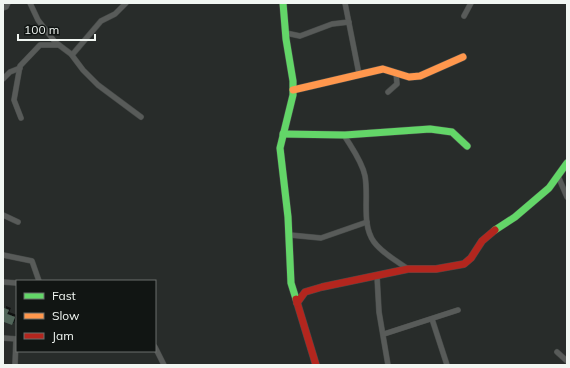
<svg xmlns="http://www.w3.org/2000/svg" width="570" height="368" font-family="Mulish,sans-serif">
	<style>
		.building { fill: #51665a; filter: url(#shadow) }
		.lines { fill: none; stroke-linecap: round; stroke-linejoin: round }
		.street-casing { stroke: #464a48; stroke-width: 6 }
		.fast-casing { stroke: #464a48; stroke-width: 8 }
		.slow-casing { stroke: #464a48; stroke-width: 8 }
		.jam-casing { stroke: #464a48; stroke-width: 8 }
		.street { stroke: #585b59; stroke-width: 5 }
		.fast { stroke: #63d668; stroke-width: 7 }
		.slow { stroke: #ff974d; stroke-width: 7 }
		.jam { stroke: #b3261e; stroke-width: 7 }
	</style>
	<defs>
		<filter id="shadow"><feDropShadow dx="2" dy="-2" stdDeviation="0" flood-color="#0009"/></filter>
	</defs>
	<rect width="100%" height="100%" fill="#282c2a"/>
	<polygon class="building" points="4,308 9,310 7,314 15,317 12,325 4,322 3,323"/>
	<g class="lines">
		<g class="street-casing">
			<g id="street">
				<polyline points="30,3 38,20 55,42 71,54 83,70 98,85 141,117"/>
				<polyline points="345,3 359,74"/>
				<polyline points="3,8 6,7 8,3"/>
				<polyline points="464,16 471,3"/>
				<polyline points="286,33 300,36 332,24 349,22"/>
				<polyline points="72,55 101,21 115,14 126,3"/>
				<polyline points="3,79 10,72 20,68"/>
				<polyline points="388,92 397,84 396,73"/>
				<polyline points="21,118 14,100 20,66 40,45 59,45"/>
				<path d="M344,135C351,147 362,161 365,176C369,197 361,224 374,242C383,254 397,261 408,269"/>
				<polyline points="558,176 567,197"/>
				<polyline points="3,215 18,222"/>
				<polyline points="290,235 321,238 367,222"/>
				<polyline points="3,255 32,261 39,281"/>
				<polyline points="377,276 379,312 388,365"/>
				<polyline points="3,282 17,283"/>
				<polyline points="432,319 447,365"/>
				<polyline points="384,334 458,310"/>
				<polyline points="3,338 17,339"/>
				<polyline points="155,347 164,365"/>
				<polyline points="557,352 567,361"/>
				<polyline points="15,365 16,339"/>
			</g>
		</g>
		<g class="fast-casing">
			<g id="fast">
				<polyline points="283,3 286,39 293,81 293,95 280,148 288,217 291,283 296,299"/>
				<polyline points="283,134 345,135 430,129 452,132 467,146"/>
				<polyline points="495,230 515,217 549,188 567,163"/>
			</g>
		</g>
		<g class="slow-casing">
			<polyline id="slow" points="293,90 383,69 409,77 420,76 463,57"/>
		</g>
		<g class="jam-casing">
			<g id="jam">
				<polyline points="296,299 316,365"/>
				<polyline points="297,303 305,292 322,287 408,269 436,269 464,264 471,258 482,241 495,230"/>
			</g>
		</g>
		<use href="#street" class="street"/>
		<use href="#fast" class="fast"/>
		<use href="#slow" class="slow"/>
		<use href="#jam" class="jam"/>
	</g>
	<rect width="570" height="368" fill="none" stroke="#f1f6f2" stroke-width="8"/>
	<rect x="16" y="280" width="140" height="72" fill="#111513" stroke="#6b6f6c"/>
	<rect x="24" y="293" width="20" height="6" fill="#63d668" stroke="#6b6f6c"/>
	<text x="52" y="300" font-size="12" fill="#f1f6f2">Fast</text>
	<rect x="24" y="313" width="20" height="6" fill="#ff974d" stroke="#6b6f6c"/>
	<text x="52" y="320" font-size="12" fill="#f1f6f2">Slow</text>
	<rect x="24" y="333" width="20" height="6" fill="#b3261e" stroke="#6b6f6c"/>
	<text x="52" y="340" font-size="12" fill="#f1f6f2">Jam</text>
	<path d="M18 34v6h77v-6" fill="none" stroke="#f1f6f2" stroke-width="2"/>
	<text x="24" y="34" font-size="12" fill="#f1f6f2" stroke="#111513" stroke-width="3" paint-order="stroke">100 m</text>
</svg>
